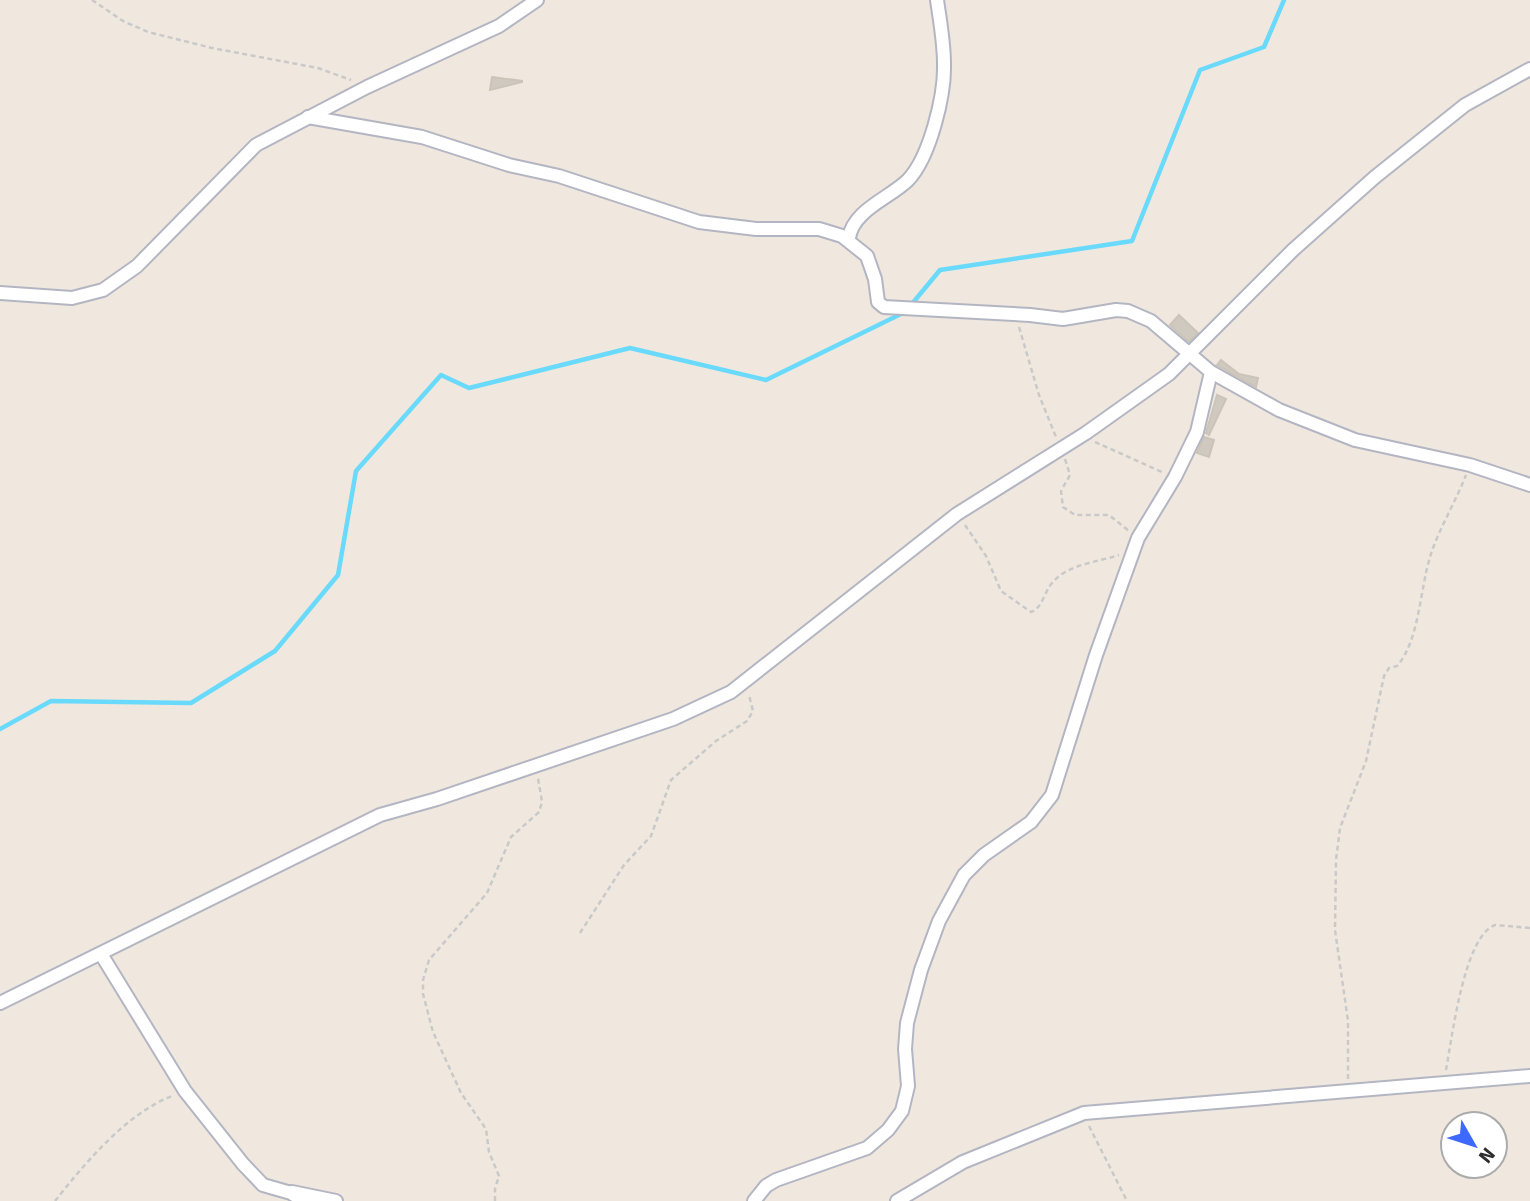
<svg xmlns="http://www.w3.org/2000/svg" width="1530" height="1201" font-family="Signika,sans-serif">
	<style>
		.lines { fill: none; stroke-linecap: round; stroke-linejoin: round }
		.stream { stroke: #69dafb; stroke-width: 4.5 }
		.building { fill: #cfc9c0; stroke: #ccc4b8; stroke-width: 2 }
		.street-casing { stroke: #b3b6c2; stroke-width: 16 }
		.path { stroke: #c9c9c9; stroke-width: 2.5; stroke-dasharray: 5 3.5; stroke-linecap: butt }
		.street { stroke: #fff; stroke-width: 12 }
	</style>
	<rect width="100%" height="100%" fill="#f0e8df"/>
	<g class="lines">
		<g class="stream">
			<polyline points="911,305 940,270 1132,241 1200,70 1264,47 1284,0"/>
			<polyline points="0,729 51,701 191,703 275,651 338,575 356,471 441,375 469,388 630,348 766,380 905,312"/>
		</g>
	</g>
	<g class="building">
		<polygon points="492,77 522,81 522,82 490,90"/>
		<polygon points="1179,315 1198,333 1189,342 1170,325"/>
		<polygon points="1221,360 1239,374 1258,378 1256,387 1217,365"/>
		<polygon points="1217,395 1226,399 1209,435 1206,433"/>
		<polygon points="1204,437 1214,440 1209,457 1197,453"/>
	</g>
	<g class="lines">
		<g class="street-casing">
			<g id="street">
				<polyline points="308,117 422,137 509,165 559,176 699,222 756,229 819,229 842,236 867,256 875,279 878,302 884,307 1030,315 1063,319 1116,310 1128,311 1151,321 1211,372 1279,410 1355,440 1470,465 1530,485"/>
				<path d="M849,238C853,210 890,198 908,180C930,157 945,95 944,64C944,42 940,21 937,0"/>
				<polyline points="0,293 72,298 103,290 137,266 256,145 367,87 499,26 537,0"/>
				<polyline points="101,954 185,1091 243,1164 263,1185 291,1193 303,1201"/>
				<polyline points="0,1003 380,815 437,799 673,719 731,692 957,514 1086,433 1169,374 1293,250 1375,177 1465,105 1530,69"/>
				<polyline points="292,1192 336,1201"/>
				<polyline points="754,1201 766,1186 776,1180 867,1148 888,1130 902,1111 908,1086 905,1049 907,1023 921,970 939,921 964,875 984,855 1031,822 1052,795 1096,655 1138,538 1175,477 1197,432 1211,372"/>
				<polyline points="897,1201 963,1162 1084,1113 1530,1076"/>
			</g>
		</g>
		<g class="path">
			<polyline points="92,0 123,21 148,32 212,48 318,68 351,80"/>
			<polyline points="1019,327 1039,395 1056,437"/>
			<polyline points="1095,442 1162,472"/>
			<polyline points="1065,459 1070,475 1061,491 1063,507 1075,515 1109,515 1129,531"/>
			<path d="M965,525L986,556L1001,591L1031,612C1043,608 1044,591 1053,582C1068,564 1098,562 1119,555"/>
			<polyline points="580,933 624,865 651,836 671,780 716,741 747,721 753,711 749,695"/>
			<path d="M1446,1070C1452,1038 1464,936 1495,925L1530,928"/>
			<path d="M1348,1079V1021L1335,930L1336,860L1340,828L1366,761L1384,676L1389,668L1397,666C1420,640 1420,586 1431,554C1439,529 1456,501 1466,475"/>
			<polyline points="1089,1126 1127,1201"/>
			<path d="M55,1201C85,1163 126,1114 172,1096"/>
			<polyline points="495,1201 495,1189 499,1176 489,1152 486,1129 461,1093 433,1032 423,994 423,980 429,960 487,893 511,837 539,812 542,802 538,778"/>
		</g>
		<use href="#street" class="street"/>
	</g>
	<g transform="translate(1474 1145) rotate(129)"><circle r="33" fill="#ffffff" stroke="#ababab" stroke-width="2"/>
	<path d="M0-5L12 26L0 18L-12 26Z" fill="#3d69ff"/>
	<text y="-10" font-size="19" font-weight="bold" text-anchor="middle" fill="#2e2e2e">N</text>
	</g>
</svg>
